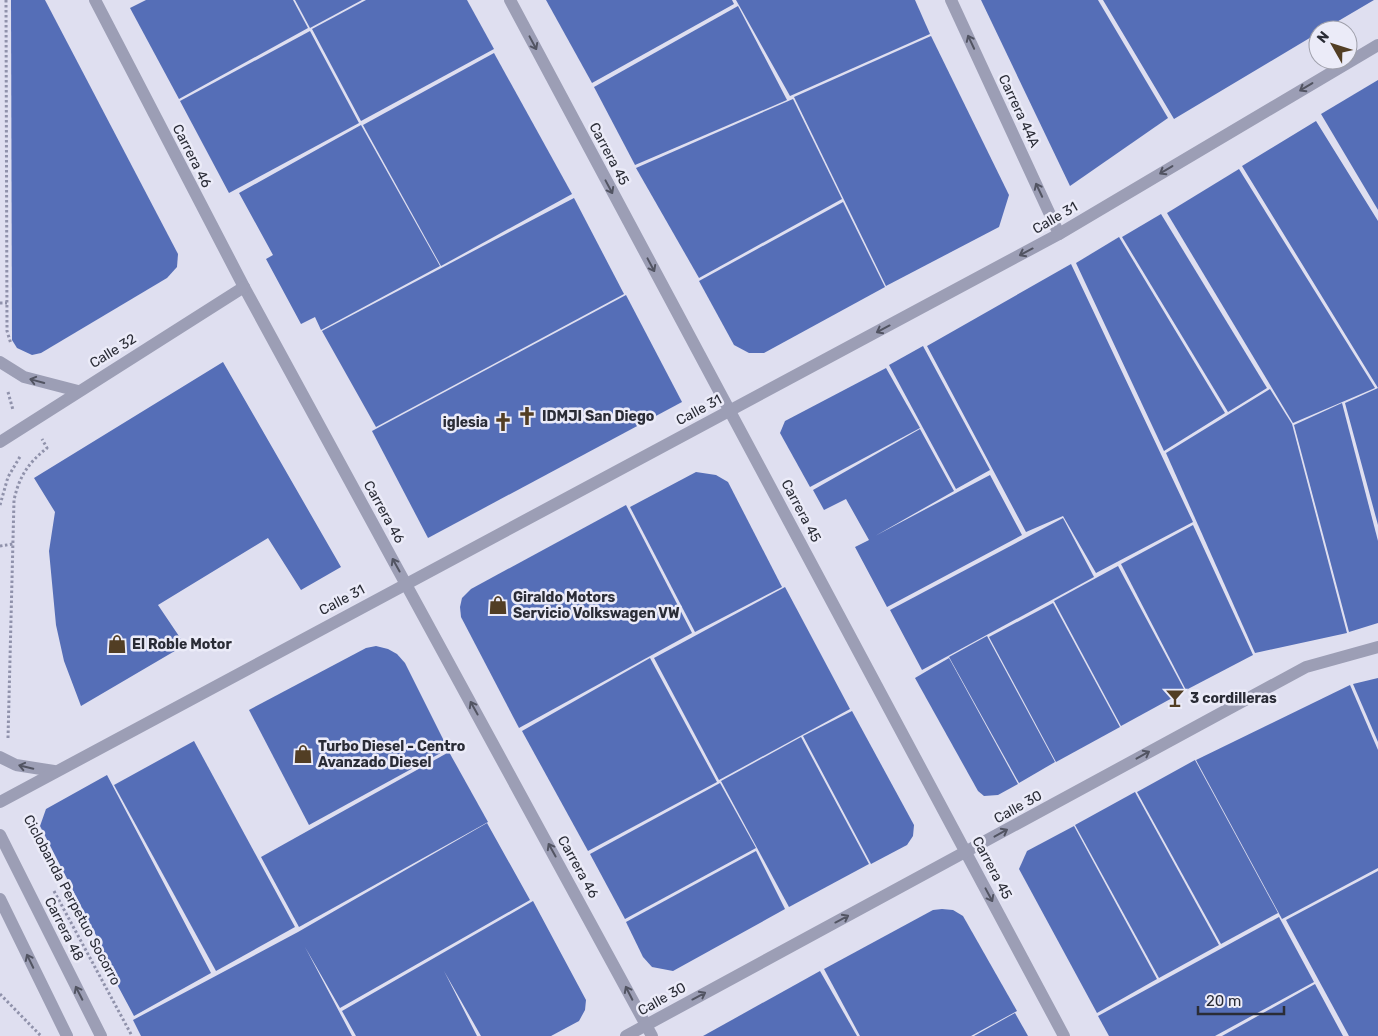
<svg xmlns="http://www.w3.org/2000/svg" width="1378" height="1036" font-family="Rubik,sans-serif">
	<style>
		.building { fill: #556eb7 }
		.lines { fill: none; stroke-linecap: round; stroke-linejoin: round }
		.path { stroke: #9092ab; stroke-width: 3; stroke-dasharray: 2.5 2.5; stroke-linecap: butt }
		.minor { stroke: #9c9eb5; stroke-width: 12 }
		.tertiary { stroke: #9c9eb5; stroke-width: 12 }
		.oneway { stroke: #525462 }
		.labels { text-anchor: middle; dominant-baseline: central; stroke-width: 5; stroke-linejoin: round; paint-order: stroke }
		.street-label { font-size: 14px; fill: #2a2c36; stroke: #ebebf8 }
		.poi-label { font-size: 14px; font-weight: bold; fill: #2a2c36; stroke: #ebebf8; text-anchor: start }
	</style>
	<rect width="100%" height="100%" fill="#dfdff0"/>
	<g class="building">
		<polygon points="11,0 45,0 178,254 177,267 167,278 41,353 32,355 17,348 12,340"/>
		<polygon points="146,0 293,0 308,28 179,99 130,8"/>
		<polygon points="295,0 362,0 310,28"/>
		<polygon points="366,0 467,0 494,49 361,121 312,29"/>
		<polygon points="546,0 732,0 734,4 592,83"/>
		<polygon points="736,0 915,0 930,34 790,96"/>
		<polygon points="981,0 1098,0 1168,118 1070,186"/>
		<polygon points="1103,0 1374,0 1323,30 1318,30 1318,33 1174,119"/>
		<polygon points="738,6 787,100 635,165 594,87"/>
		<polygon points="310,31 359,123 229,193 180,101"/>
		<polygon points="931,36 1009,195 999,227 886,286 794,97"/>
		<polygon points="494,53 572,194 441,266 363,125"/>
		<polygon points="1378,80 1378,210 1321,114"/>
		<polygon points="793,99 842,199 699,278 636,168"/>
		<polygon points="1316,121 1378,221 1378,525 1345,403 1378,388 1242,166"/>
		<polygon points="361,125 440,266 321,330 315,317 301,324 266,259 273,255 239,193"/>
		<polygon points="1239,169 1375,388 1293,423 1167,213"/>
		<polygon points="574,198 624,294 376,427 322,331"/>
		<polygon points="843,202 885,287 764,353 749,353 734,345 699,281"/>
		<polygon points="1161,214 1267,388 1228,412 1122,237"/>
		<polygon points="1119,237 1225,413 1164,451 1076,263"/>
		<polygon points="1071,264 1193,522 1096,573 1063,516 1026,532 927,346"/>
		<polygon points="626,295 682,402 428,538 372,431"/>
		<polygon points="923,346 990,470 956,489 889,365"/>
		<polygon points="223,362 341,567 301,590 268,538 158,605 185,645 81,706 64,661 56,625 49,551 55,512 34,478"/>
		<polygon points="886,368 920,428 810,487 780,433 785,421"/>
		<polygon points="1270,389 1292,424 1347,633 1255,653 1166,453"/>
		<polygon points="1342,403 1378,541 1378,623 1349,632 1294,425"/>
		<polygon points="920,429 954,491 875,536 990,475 1022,535 887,607 855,547 869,540 846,499 824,510 813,490"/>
		<polygon points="696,472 716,475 728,482 782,587 695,632 630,507"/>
		<polygon points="626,505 692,633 519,728 461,617 460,607 462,598 471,589"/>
		<polygon points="1063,518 1094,577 922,670 890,610"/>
		<polygon points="1193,525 1253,655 1186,690 1121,564"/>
		<polygon points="1118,566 1185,691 1121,726 1054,601"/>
		<polygon points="785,587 850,709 719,780 654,658"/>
		<polygon points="1053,603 1120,727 1056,762 989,637"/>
		<polygon points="987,636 1055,762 1019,783 949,657"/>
		<polygon points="376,646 388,649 397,654 405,663 448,749 309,825 249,710 366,648"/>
		<polygon points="650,658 717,782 588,851 522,731"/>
		<polygon points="949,658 1018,784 998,795 984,796 978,791 915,678"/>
		<polygon points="1378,678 1378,742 1353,684"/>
		<polygon points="1350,685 1378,750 1378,868 1282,919 1196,760"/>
		<polygon points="852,711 914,825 913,836 907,845 871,864 803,736"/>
		<polygon points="801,737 869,864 789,907 721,781"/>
		<polygon points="194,741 295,927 216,971 114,785"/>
		<polygon points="449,752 488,822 299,927 261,857"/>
		<polygon points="1195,760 1278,913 1221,944 1137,792"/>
		<polygon points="107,775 211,973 134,1016 97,947 100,943 40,826 46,809"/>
		<polygon points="720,783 756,848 625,919 590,854"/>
		<polygon points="1135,792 1219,945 1159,978 1075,825"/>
		<polygon points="487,823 530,900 340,1008 305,947 352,1036 141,1036 133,1020 298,932"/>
		<polygon points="1074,826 1157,979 1097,1013 1019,869 1027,851"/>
		<polygon points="756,851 785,909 673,971 652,967 643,957 626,922"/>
		<polygon points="1378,871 1378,1036 1349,1036 1286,920"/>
		<polygon points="533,901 586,1000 585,1010 579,1021 551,1036 481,1036 444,971 477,1036 356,1036 342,1011"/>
		<polygon points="942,909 953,910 963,916 1017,1011 971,1036 860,1036 824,969 933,910"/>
		<polygon points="1279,917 1314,982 1215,1036 1109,1036 1098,1016"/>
		<polygon points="820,971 857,1036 703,1036"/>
		<polygon points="1315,984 1343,1036 1222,1036"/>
		<polygon points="1015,1013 1028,1036 974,1036"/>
	</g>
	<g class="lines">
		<g class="path">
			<polyline points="6,0 7,331 11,344"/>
			<polyline points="0,303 7,303"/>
			<polyline points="8,392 13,410"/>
			<polyline points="0,505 8,477 21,455"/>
			<polyline points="0,546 13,544"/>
			<path d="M8,738L14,500C19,477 28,463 47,448L42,439"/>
			<polyline points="54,891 132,1036"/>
			<polyline points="0,994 41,1036"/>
		</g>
		<g class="minor">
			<polyline points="95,0 244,287 652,1036"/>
			<polyline points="951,0 1059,234"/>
			<polyline points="0,362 24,377 78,391"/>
			<polyline points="0,442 244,287"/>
		</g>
		<g class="tertiary">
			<polyline points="510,0 1064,1036"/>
			<polyline points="0,757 16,765 54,771"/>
			<polyline points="0,802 1059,234 1378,45"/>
			<polyline points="0,835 101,1036"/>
			<polyline points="0,899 67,1036"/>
			<polyline points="626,1036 1306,667 1378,647"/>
		</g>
	</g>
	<defs><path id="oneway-shaft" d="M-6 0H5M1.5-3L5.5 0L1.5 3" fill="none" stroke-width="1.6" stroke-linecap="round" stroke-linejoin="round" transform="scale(1.25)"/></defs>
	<g class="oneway">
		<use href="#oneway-shaft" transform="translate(971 42) rotate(-115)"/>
		<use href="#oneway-shaft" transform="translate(533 43) rotate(62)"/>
		<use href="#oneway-shaft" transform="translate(1306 87) rotate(149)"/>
		<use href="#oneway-shaft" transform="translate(1166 170) rotate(149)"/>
		<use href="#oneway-shaft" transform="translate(609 187) rotate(62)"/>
		<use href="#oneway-shaft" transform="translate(1039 190) rotate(-115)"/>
		<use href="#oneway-shaft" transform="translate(1026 252) rotate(152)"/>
		<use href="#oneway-shaft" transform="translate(651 265) rotate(62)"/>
		<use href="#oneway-shaft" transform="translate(883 329) rotate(152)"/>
		<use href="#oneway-shaft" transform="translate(37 381) rotate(-165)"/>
		<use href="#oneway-shaft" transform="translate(396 565) rotate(-119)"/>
		<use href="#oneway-shaft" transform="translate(474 708) rotate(-119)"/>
		<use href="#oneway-shaft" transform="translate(1143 755) rotate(-29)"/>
		<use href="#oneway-shaft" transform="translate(26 767) rotate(-166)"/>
		<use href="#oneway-shaft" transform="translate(1001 833) rotate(-29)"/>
		<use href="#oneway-shaft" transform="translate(552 850) rotate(-119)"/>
		<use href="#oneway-shaft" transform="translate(989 895) rotate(62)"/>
		<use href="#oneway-shaft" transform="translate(842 919) rotate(-28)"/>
		<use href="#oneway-shaft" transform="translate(30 961) rotate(-116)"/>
		<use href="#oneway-shaft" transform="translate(79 993) rotate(-117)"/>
		<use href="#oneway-shaft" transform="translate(629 993) rotate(-117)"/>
		<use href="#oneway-shaft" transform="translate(699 996) rotate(-28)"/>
	</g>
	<defs>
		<g id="church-bare" transform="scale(1.5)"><path d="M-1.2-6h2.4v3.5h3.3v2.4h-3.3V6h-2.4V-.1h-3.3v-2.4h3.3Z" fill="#523e24" stroke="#ebebf8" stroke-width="2.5" paint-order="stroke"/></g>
		<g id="shop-bare" transform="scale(1.5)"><path d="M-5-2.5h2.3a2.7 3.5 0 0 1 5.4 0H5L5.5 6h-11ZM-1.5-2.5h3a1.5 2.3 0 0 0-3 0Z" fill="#523e24" stroke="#ebebf8" stroke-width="2.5" paint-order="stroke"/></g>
		<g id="bar-bare" transform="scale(1.5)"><path d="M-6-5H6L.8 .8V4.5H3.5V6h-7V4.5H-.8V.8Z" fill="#523e24" stroke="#ebebf8" stroke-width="2.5" paint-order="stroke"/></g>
	</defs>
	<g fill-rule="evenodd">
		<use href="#church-bare" x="527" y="416"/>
		<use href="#church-bare" x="503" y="422"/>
		<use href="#shop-bare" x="498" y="605"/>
		<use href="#shop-bare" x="117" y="644"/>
		<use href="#bar-bare" x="1175" y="698"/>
		<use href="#shop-bare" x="303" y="754"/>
	</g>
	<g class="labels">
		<g class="street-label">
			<text transform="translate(1019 111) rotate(65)">Carrera 44A</text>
			<text transform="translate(609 154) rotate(62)">Carrera 45</text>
			<text transform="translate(192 156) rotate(63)">Carrera 46</text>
			<text transform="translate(1055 218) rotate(-30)">Calle 31</text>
			<text transform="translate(113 351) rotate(-32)">Calle 32</text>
			<text transform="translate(699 410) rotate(-28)">Calle 31</text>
			<text transform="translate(801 511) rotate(62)">Carrera 45</text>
			<text transform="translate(384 512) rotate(61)">Carrera 46</text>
			<text transform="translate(342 600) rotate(-28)">Calle 31</text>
			<text transform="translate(1018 807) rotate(-29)">Calle 30</text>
			<text transform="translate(578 867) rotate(61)">Carrera 46</text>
			<text transform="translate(992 868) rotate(62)">Carrera 45</text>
			<text transform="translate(72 900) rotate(62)">Ciclobanda Perpetuo Socorro</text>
			<text transform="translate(64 929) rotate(63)">Carrera 48</text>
			<text transform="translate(662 999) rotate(-29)">Calle 30</text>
		</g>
		<g class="poi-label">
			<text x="542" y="416">IDMJI San Diego</text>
			<text x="488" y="422" text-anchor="end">iglesia</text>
			<text x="513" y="597">Giraldo Motors<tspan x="513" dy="16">Servicio Volkswagen VW</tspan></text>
			<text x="132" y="644">El Roble Motor</text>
			<text x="1190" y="698">3 cordilleras</text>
			<text x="318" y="746">Turbo Diesel - Centro<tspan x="318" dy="16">Avanzado Diesel</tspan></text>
		</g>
	</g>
	<g transform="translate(1333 45) rotate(309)"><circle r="24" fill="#ebebf8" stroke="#9e9faa"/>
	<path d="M0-4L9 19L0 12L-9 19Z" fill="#523e24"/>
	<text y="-8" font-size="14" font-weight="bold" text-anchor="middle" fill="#2a2c36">N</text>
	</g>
	<path d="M1198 1006v8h86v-8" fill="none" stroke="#2a2c36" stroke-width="2.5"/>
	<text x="1206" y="1006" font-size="15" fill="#2a2c36" stroke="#ebebf8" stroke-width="4" paint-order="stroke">20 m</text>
</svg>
